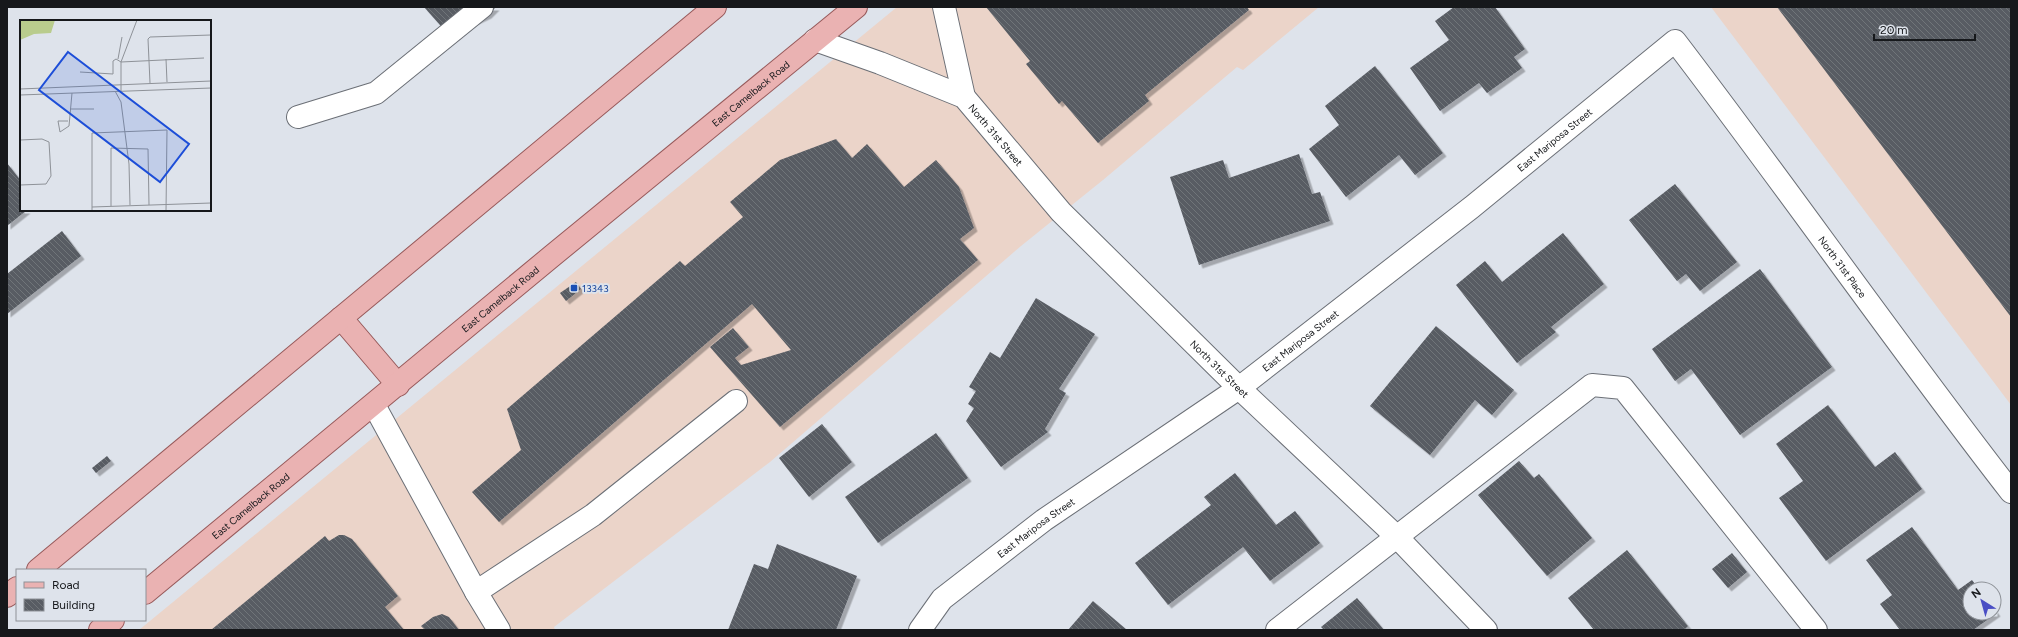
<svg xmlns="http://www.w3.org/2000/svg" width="2018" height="637" font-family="Figtree,sans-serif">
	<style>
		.commercial { fill: #ebd4c9 }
		.building { fill: url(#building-back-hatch); filter: url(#shadow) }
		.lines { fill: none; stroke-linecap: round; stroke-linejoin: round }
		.minor-casing { stroke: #6b6f76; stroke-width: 24 }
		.major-casing { stroke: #975a5b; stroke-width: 24 }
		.minor { stroke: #fff; stroke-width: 22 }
		.major { stroke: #eab2b2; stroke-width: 22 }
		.transit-dot { fill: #1a4fb4; stroke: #dee3eb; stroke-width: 1.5 }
		.labels { text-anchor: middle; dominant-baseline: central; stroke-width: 4; stroke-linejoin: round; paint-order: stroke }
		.street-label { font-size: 10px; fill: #16181b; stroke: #dee3eb }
		.transit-label { font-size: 10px; fill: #164399; stroke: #dee3eb; text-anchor: start }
		.inset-road { fill: none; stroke: #8e9298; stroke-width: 1 }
		.view { fill: #1d4ed8; fill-opacity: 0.15; stroke: #1d4ed8; stroke-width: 2 }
		.inset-edge { fill: none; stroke: #16181b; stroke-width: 2 }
	</style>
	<defs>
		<pattern id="building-back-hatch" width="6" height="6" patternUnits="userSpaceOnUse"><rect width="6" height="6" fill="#585c63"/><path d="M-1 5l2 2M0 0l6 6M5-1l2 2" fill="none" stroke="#707479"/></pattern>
		<filter id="shadow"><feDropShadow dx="3.5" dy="3.5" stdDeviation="0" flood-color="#0004"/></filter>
	</defs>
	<rect width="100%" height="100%" fill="#dee3eb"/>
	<g class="commercial">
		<polygon points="897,7 1319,7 1243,70 1237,67 1103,180 1021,246 770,462 554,627 555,630 139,630"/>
		<polygon points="1711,7 2011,7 2011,405"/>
	</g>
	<g class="building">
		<polygon points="424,7 496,7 488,15 448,34"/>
		<polygon points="986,7 1247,7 1249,10 1145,95 1149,101 1098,143 1062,101 1059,104 1026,64 1030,61"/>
		<polygon points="1454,7 1495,7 1525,49 1514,57 1522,68 1487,93 1479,83 1440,111 1410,68 1449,40 1435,21"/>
		<polygon points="1777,7 2011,7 2011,317"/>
		<polygon points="1375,66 1443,153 1415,175 1399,155 1346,197 1309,149 1339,125 1325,106"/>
		<polygon points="836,139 852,158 867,144 904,187 936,160 959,187 974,228 960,239 978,260 780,427 710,347 733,328 749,347 735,358 741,365 791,350 752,304 499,522 472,492 521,450 507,409 680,261 685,266 743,217 730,202 780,160"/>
		<polygon points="1299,154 1312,194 1320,192 1330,221 1199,265 1170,177 1223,160 1229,178"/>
		<polygon points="7,163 21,181 21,210 27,210 7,226"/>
		<polygon points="1675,184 1737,262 1700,291 1686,274 1677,281 1629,220"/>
		<polygon points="62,231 81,256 7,314 7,274"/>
		<polygon points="1563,233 1604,284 1551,327 1556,332 1517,363 1456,285 1485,261 1502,282"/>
		<polygon points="1760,269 1832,367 1740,435 1691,369 1675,381 1652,349"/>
		<polygon points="576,282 581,289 566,301 560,293"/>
		<polygon points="1036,298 1095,334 1059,389 1066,393 1045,429 1048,432 1001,467 966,421 974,408 968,404 976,391 969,387 990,352 1000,358"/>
		<polygon points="1436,326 1514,390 1492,415 1475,400 1430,455 1370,406"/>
		<polygon points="1828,405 1875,467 1895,452 1922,489 1826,561 1779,498 1803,481 1776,444"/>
		<polygon points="822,424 852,462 809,497 779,458"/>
		<polygon points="936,433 968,478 878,543 845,497"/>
		<polygon points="107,456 111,461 96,473 92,468"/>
		<polygon points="1519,461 1534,478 1539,474 1592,538 1547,576 1478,495"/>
		<polygon points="1235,473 1276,525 1295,511 1320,543 1270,581 1243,547 1168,605 1135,563 1211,505 1204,497"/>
		<polygon points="1912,527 1958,590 1972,580 1979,589 1970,589 1970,613 1994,613 1994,609 1997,613 1973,630 1900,630 1880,604 1892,595 1866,560"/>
		<polygon points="339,535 344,535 352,539 398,596 385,607 404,630 211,630 325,536 329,541"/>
		<polygon points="777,544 857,576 836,630 728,630 754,564 768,569"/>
		<polygon points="1627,550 1688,626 1684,630 1594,630 1568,598"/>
		<polygon points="1732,553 1747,572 1728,588 1712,569"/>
		<polygon points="1357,598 1384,630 1324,630 1321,627"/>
		<polygon points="1093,601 1127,630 1068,630"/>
		<polygon points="442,614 449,617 459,630 425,630 421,626 433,617"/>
	</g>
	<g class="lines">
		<g class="minor-casing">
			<g id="minor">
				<polyline points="944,7 964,97"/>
				<path id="s1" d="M815,40L880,63L964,97L1061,212L1239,388L1397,537L1486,630"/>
				<polyline points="298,117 376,93 482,7"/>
				<polyline points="374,405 476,592 499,630"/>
				<polyline points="476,592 593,515 736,401"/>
				<path id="s2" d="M920,630L942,599L1044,520L1239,388L1472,207L1675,41C1789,190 1896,344 2011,492"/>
				<polyline points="1277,630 1592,385 1623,388 1816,630"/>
			</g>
		</g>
		<g class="major-casing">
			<g id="major">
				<polyline points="341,318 398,385"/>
				<polyline points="38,570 715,7"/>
				<path id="s3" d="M145,593L552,256L856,7"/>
				<polyline points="7,596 17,588"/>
				<polyline points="100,630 113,620"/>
			</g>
		</g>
		<use href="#minor" class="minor"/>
		<use href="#major" class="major"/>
	</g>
	<rect class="transit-dot" x="570" y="284" width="8" height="8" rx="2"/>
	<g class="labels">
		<g class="street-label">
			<text stroke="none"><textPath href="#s3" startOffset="785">East Camelback Road</textPath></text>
			<text stroke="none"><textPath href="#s1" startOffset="209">North 31st Street</textPath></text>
			<text stroke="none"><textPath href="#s2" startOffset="804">East Mariposa Street</textPath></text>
			<text stroke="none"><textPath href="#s2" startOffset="1241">North 31st Place</textPath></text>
			<text stroke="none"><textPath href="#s3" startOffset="461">East Camelback Road</textPath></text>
			<text stroke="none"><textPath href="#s2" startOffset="480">East Mariposa Street</textPath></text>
			<text stroke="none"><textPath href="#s1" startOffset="533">North 31st Street</textPath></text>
			<text stroke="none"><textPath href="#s3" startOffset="137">East Camelback Road</textPath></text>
			<text stroke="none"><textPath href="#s2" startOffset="156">East Mariposa Street</textPath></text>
		</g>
		<g class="transit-label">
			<text x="582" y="288">13343</text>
		</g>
	</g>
	<g transform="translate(20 20)">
		<rect width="191" height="191" fill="#dee3eb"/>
		<path d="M0,0H35L31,13L14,14L0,20Z" fill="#b9cc8d"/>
		<path class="inset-road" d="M98,39L102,17M146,39L147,62M60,52L93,54V41L96,39L101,42L184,38M130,63L128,19L130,17L191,15M0,69L191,61M95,71L101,82L109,144L110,185M101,71V42L117,0M0,75L191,68M50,89H74M48,101H38L40,112L49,106L52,73M0,120L22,119L29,122L31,156L26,164L0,165M91,186V128L128,129L129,185M72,187L191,183M72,191V113L147,110L146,191"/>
		<path class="view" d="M48,32L169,124L140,162L19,70Z"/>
		<rect width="191" height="191" class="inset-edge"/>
	</g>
	<rect width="2018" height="637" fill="none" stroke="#16181b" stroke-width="16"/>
	<rect x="16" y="569" width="130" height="52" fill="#dee3eb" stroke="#8e9298"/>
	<rect x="24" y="582" width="20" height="6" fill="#eab2b2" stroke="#8e9298"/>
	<text x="52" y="589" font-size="12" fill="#16181b">Road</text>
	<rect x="24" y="599" width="20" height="12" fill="url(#building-back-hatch)" stroke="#8e9298"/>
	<text x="52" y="609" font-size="12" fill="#16181b">Building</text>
	<g transform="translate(1982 601) rotate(323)"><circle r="19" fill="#dee3eb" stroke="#8e9298"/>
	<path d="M0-3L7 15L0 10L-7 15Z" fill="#4a4ec4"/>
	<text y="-6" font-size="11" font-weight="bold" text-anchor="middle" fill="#16181b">N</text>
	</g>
	<path d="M1874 34v6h101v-6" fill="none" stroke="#16181b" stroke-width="2"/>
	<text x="1880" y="34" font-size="12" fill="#16181b" stroke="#dee3eb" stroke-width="3" paint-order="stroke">20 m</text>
</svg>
